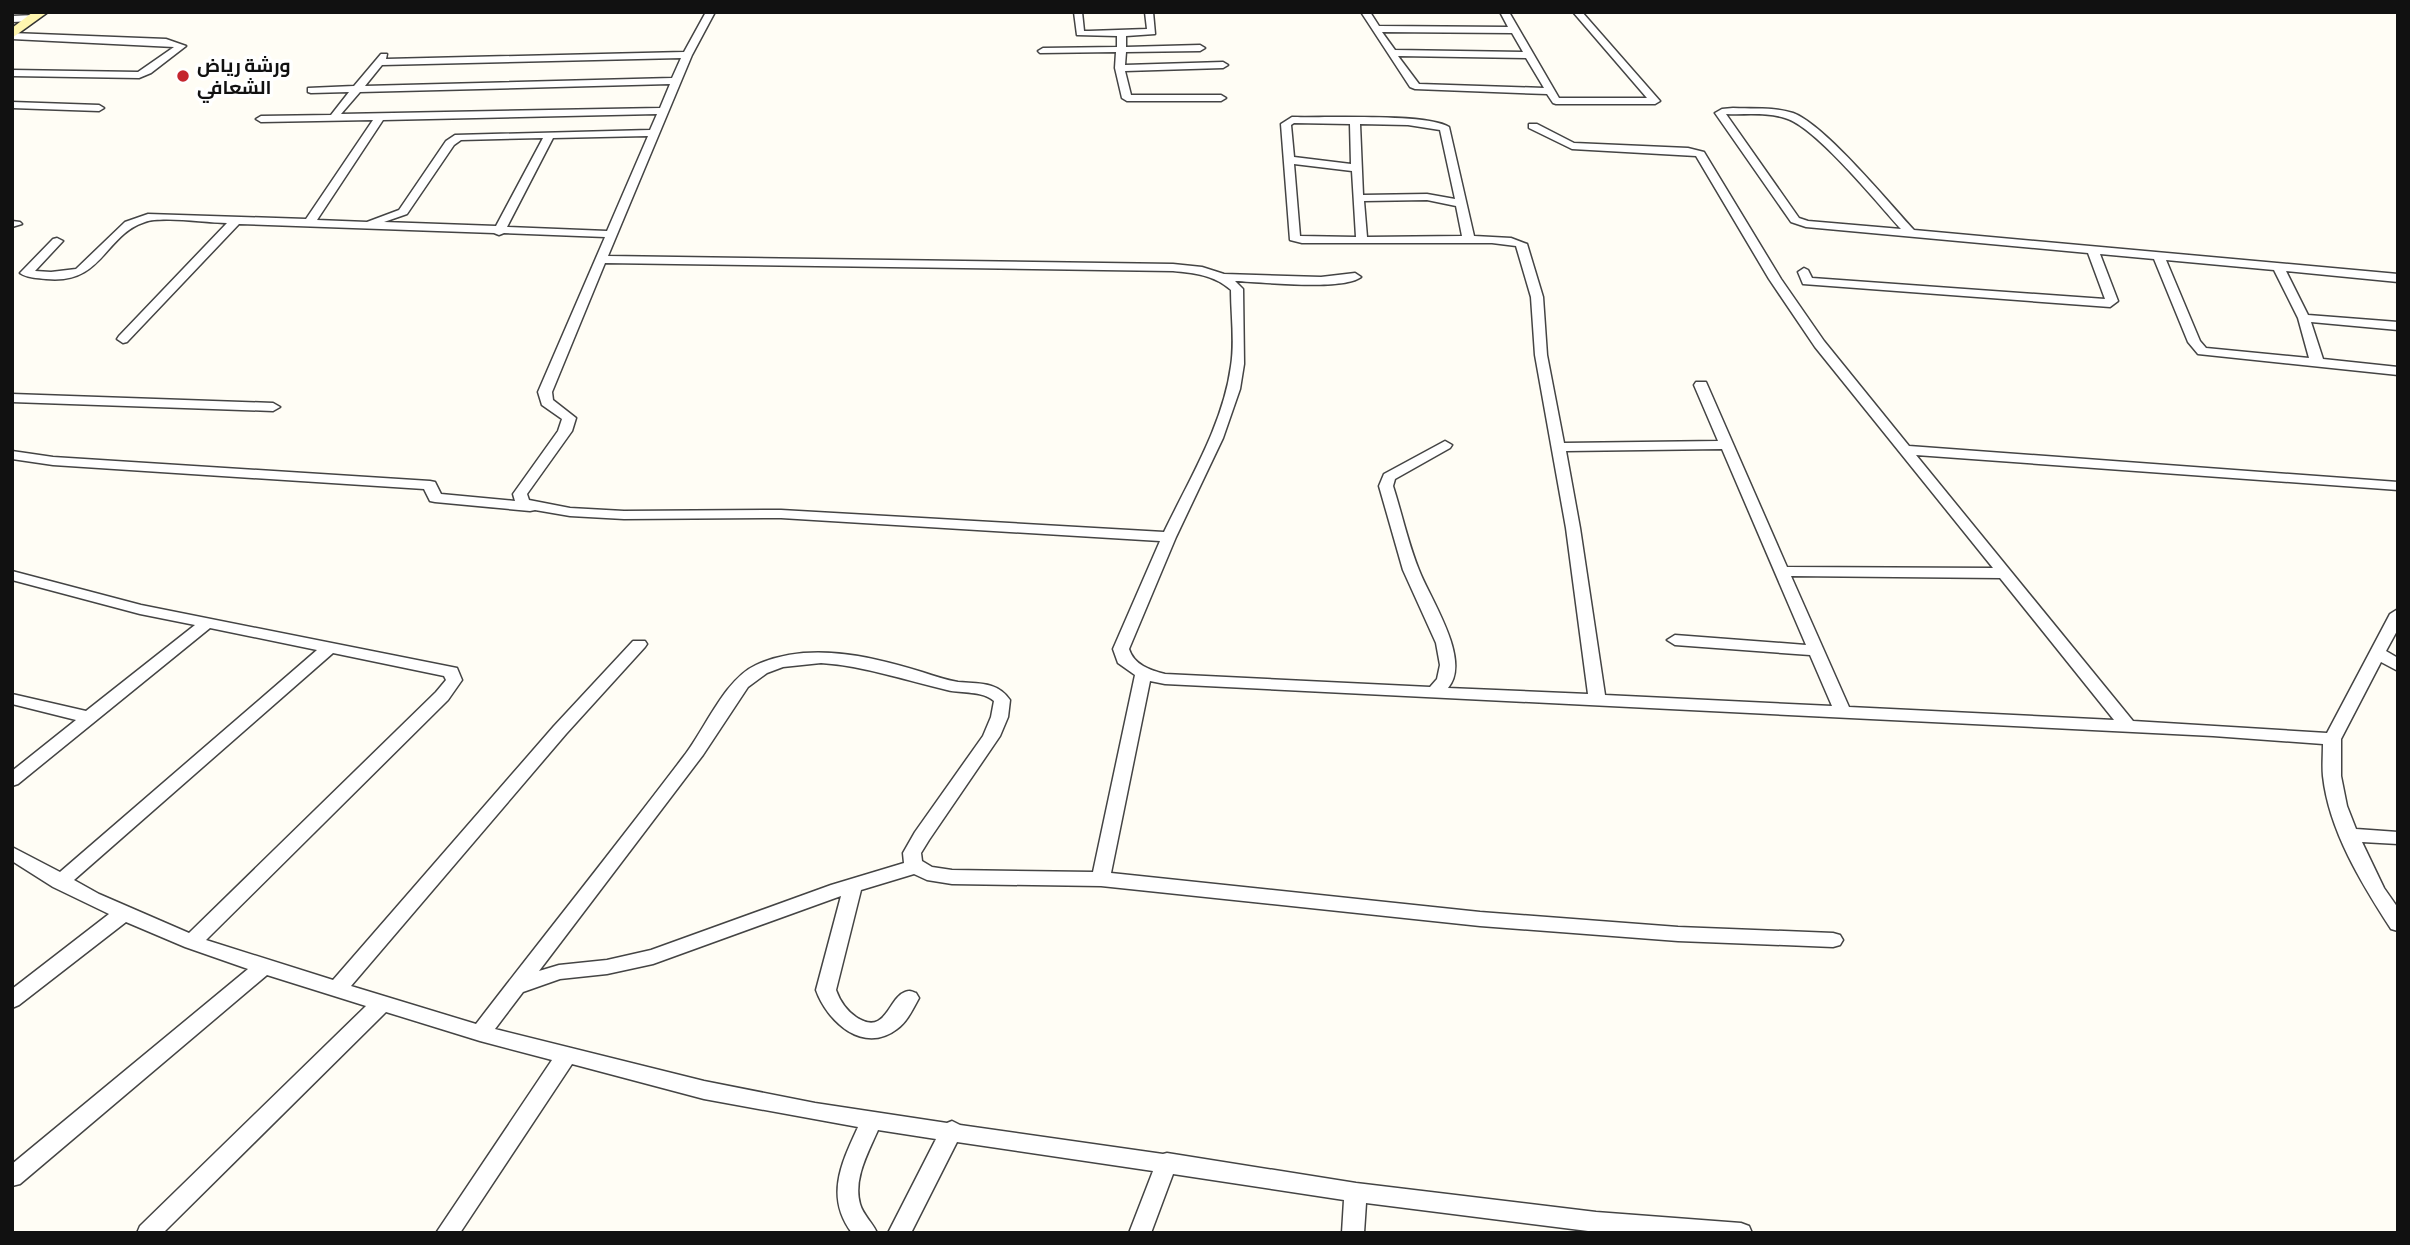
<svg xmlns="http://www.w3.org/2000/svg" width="2410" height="1245" font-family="'Zilla Slab',Cairo,serif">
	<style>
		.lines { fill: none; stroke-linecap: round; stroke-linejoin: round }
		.street-casing { stroke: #444; stroke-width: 3 }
		.secondary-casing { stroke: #333; stroke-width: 3 }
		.street { fill: #fff; fill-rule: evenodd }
		.secondary { fill: #fff6b0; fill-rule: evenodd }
		.poi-dot { fill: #c4262e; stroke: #fff; stroke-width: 2.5 }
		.labels { text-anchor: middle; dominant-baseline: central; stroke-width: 7; stroke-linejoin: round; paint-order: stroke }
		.far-poi-label { font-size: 19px; font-weight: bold; fill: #111; stroke: #fff; text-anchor: start }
	</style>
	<rect width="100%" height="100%" fill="#fffdf5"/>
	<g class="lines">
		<g class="street-casing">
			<g id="street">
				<path d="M706,12H715L692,55L608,256L1173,264L1202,267L1224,274L1321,277L1355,273L1361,277C1343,291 1261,282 1235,281L1243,289L1244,364L1240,389L1223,438L1176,537L1129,649C1134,665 1150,670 1165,674L1430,687L1437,679L1440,665L1436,643L1403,570L1379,486L1384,474L1445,441L1452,445L1450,448L1395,479L1393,486C1402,514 1408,543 1419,570C1430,599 1472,660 1448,688L1588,694L1566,528L1535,355L1531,297L1516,246L1492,243H1302L1290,240L1281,124L1292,117C1322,118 1428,113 1449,127L1474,236L1511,238L1527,244L1543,297L1547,355L1564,443L1718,441L1694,385L1696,382H1706L1787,567L1993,568L1815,347L1769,279L1696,156L1572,149L1529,128V124H1537L1574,143L1688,148L1704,152L1781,279L1824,341L1909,446L2398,482V490L1916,455L2133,721L2327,733L2390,614L2398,609V629L2386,651L2398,658V671L2381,662L2341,739V776L2347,806L2356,829L2398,832V844L2362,842L2384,888L2398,908V931L2391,929C2362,884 2329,831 2323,776C2322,766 2323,755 2323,744L2213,736L1165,684L1150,681L1111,873L1480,912L1678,927L1833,933L1840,935L1843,940L1840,945L1833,947L1678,941L1480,926L1101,886L952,884L927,880L914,874L861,890L836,990C840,1001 846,1010 856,1017C886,1037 888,998 905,992C910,990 911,991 916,993L919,998C913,1009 907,1022 897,1029C863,1055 827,1021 816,990L841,896L653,964L607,974L560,979L523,992L495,1029L704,1081L815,1103L947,1123L952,1121L960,1125L1163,1154L1167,1153L1356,1183L1596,1212L1741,1223L1749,1226L1752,1233L1596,1232L1366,1203L1364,1233H1342L1344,1200L1173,1174L1151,1233H1129L1153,1171L957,1142L911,1233H888L936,1139L878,1130C868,1153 853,1179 860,1204C863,1215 873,1223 877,1233H852C825,1197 841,1164 858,1127L704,1099L572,1064L460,1233H436L552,1060L480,1041L386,1012L163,1233H137L140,1226L366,1006L267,975L20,1184L12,1186V1164L248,969L185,947L126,922L19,1005L12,1008V989L109,914L53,887L12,861V847L60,872L317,650L210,628L18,784L12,786V771L76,720L12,704V694L86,711L195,625L140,614L12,580V571L141,605L457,668L462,680L448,700L206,940L333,980L554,726L633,641H645L647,644L645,647L566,734L351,986L476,1024C545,934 616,846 684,756C705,729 725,679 756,665C808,641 870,656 922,672C934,676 946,680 958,682C978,684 997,681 1010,700L1008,717L1000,736L929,840L921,853L922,861L932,867L952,870L1093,872L1135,675L1118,663L1113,649L1160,541L781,518L624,519L570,516L535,510L530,511L435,502L430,501L424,489L53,465L12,459V451L53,457L430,481L435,482L441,494L515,501L513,494L558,431L562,419L542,405L538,392L605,237L504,233L499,235L494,233L239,224L127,342L123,343L117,339L119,336L227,223C207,223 162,216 145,222C104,235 103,285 46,279C37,278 27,278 20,273L53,239L57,238L63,241L35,271L51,272L76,269L125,222L148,214L306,219L373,120L261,122L256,119L261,116L331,115L349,92L311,93L308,92V88L354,86L381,54H387L386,59L684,52ZM681,58L672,78L365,86L382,65ZM670,84L660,108L341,114L360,92ZM657,114L650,130L455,135L446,141L399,210L367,222L317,220L383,120ZM1294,123L1350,124L1351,164L1294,157L1291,125ZM1360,124L1408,125L1440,130L1455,199L1427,194L1363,195ZM648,136L607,231L507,227L553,138ZM543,138L496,226L384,222L407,214L454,145L461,140ZM1294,164L1352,171L1356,237L1300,236ZM1427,200L1456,206L1462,236L1367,237L1364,201ZM605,263L1173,271C1195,273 1214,275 1231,290C1231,315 1235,342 1231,366C1223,425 1189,480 1164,532L781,510L624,511L570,508L529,500L527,494L572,431L576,418L553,400L552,392ZM1722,449L1806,645L1675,635L1667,640L1675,645L1810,655L1832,706L1605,695L1580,528L1566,451ZM1791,576L2000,578L2114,720L1849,707ZM333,653L444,676L446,680L436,692L189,933L99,894L74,880ZM821,663C865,666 904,680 947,690C963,694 981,690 994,701L991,717L983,736L915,832L903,853L904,863L831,885L651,950L607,960L559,965L539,971L703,755L748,687L767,673L783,667Z"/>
				<polygon points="1074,12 1082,12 1084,31 1089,31 1147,29 1145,12 1153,12 1155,34 1126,36 1126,47 1200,45 1205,48 1200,51 1126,52 1125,65 1223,62 1228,65 1223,68 1125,71 1131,95 1221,95 1226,98 1221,101 1127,101 1122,98 1115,68 1116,52 1040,53 1038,51 1043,48 1117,47 1117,36 1077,35"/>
				<path d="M1361,12H1370L1379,26L1508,27L1500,12H1509L1559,98H1647L1573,12H1582L1660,101L1655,104H1556L1553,103L1547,94L1415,89L1410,87ZM1382,32L1512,33L1523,52L1395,50ZM1398,56L1526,58L1544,88L1419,84Z"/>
				<polygon points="12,16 34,15 38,18 34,21 12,22"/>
				<polygon points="12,33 166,39 186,46 151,73 139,78 12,76 12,70 138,72 174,47 12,39"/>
				<polygon points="12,102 99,105 104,108 99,111 12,108"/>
				<path d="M1733,108C1753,109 1774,107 1793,113C1825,125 1889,203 1914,230L2398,274V282L2286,271L2308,315L2398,322V330L2311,322L2323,359L2398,367V375L2198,354L2188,342L2154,259L2100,254L2118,301L2110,307L1803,284L1798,272L1804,268L1808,270L1812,278L2105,299L2088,253L1806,227L1791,222L1715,113L1722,109ZM1726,114C1745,115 1767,112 1785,118C1815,126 1878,204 1901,229L1808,221L1799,218ZM2166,260L2274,270L2298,318L2309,358L2206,348L2200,341Z"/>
				<polygon points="12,221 20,222 22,224 12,227"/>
				<polygon points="12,394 273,403 280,407 273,411 12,402"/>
			</g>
		</g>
		<g class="secondary-casing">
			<polygon id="secondary" points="33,12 48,12 12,38 12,28"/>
		</g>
		<use href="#street" class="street"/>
		<use href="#secondary" class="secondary"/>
	</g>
	<circle class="poi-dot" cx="183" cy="76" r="7"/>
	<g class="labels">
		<g class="far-poi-label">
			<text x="197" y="65">ورشة رياض<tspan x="197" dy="22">الشعافي</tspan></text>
		</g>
	</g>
	<rect width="2410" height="1245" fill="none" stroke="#111111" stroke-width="28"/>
</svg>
